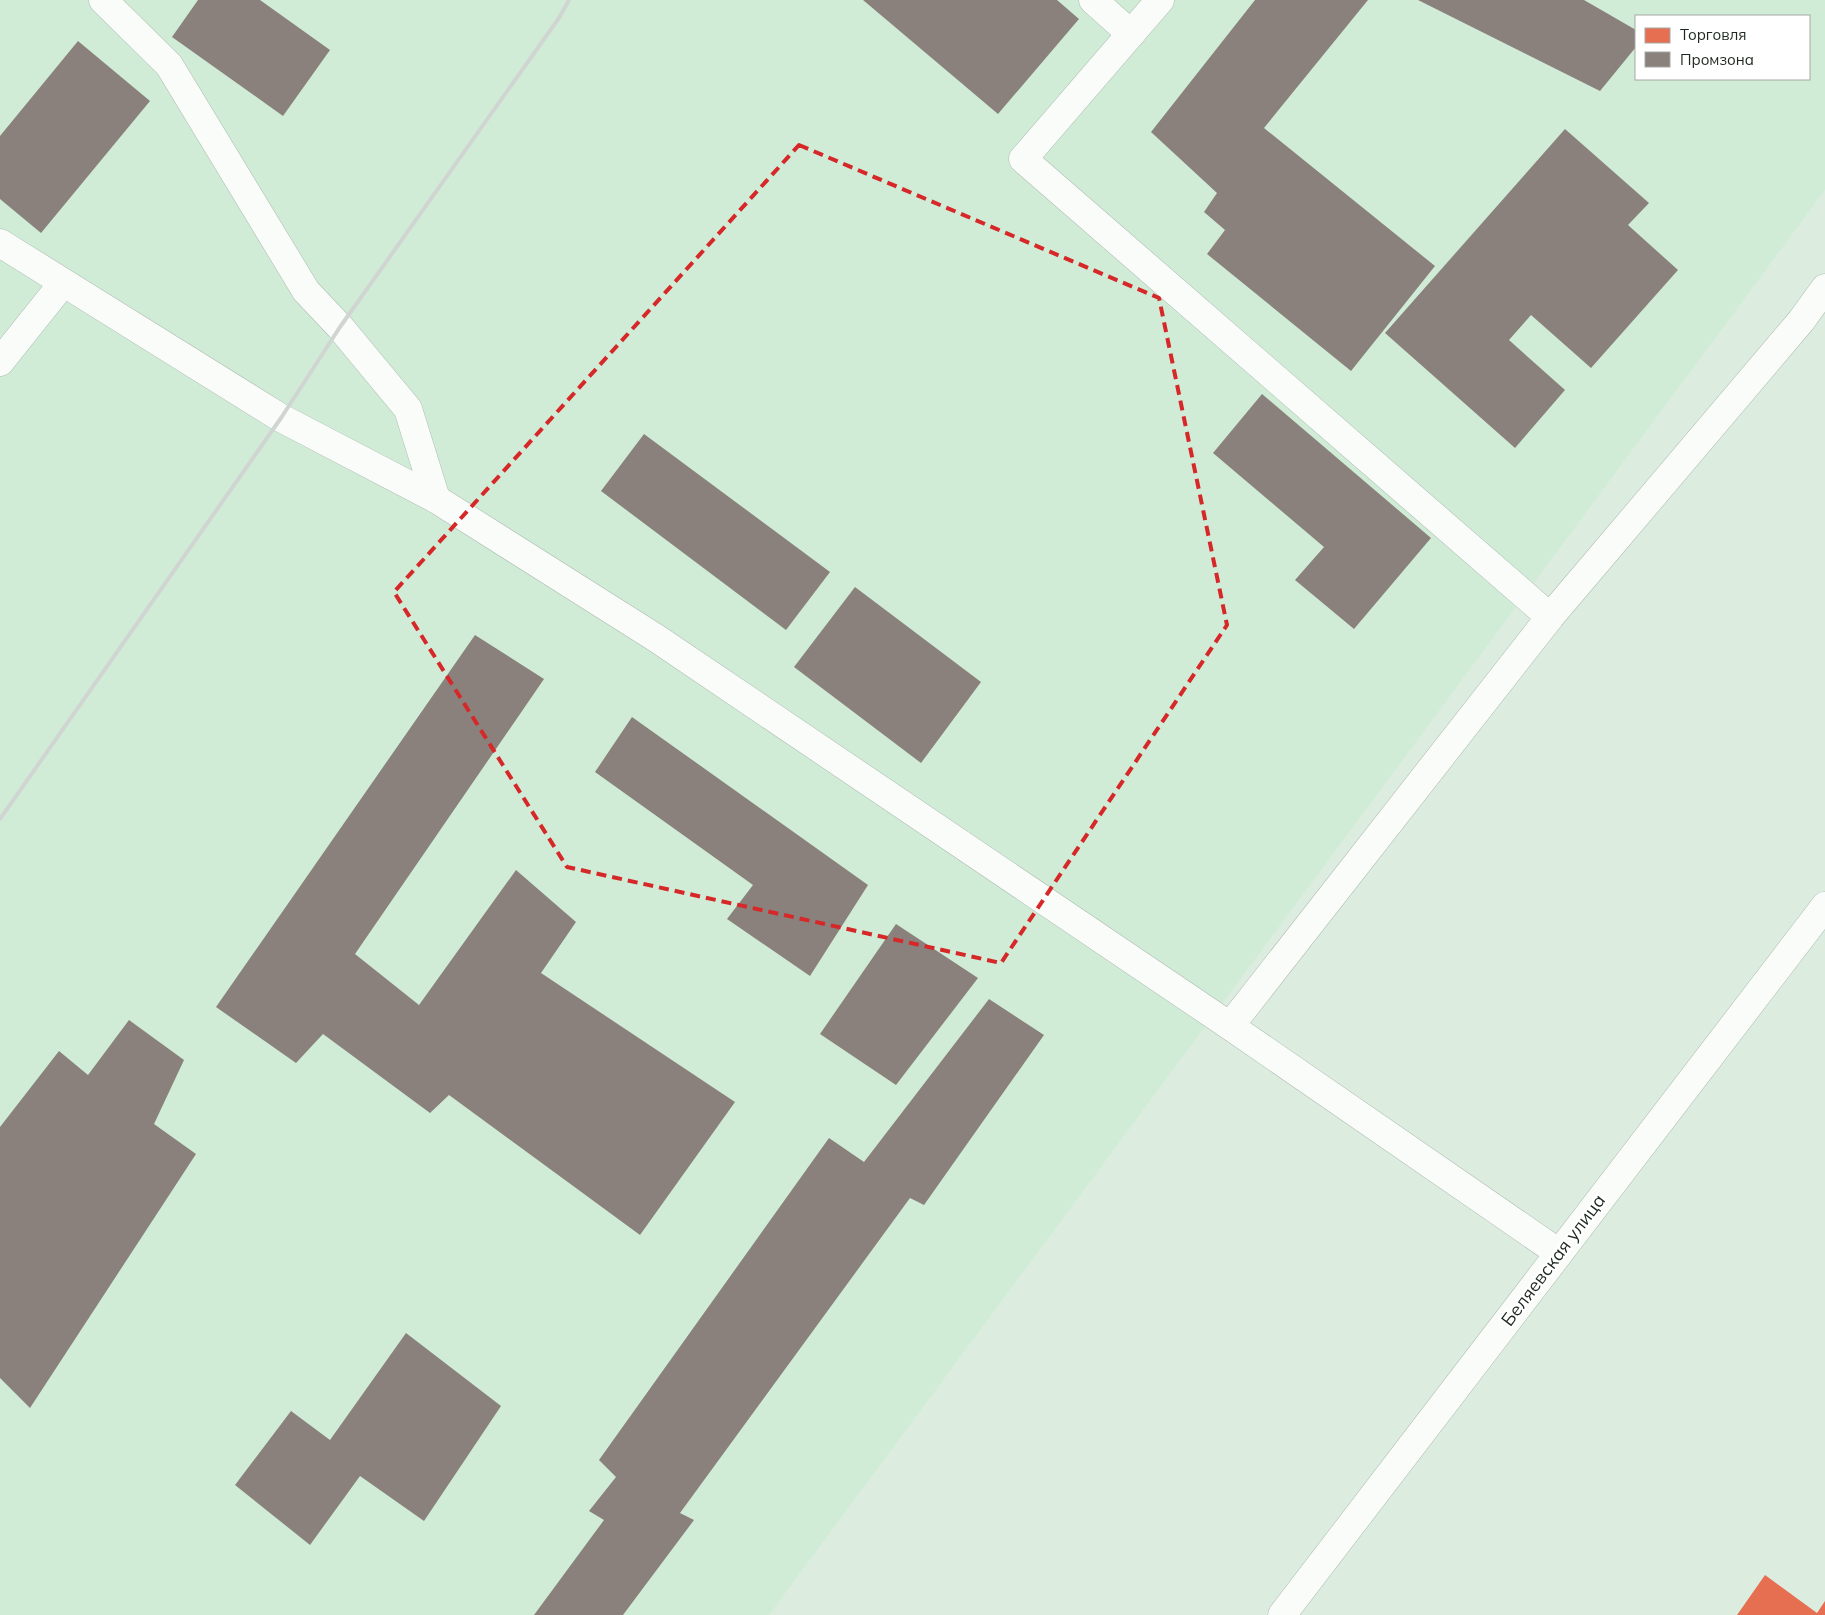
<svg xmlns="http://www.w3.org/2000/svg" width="1825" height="1615" font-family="Mulish,sans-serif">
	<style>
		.built { fill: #d0ecd7; fill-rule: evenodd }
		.shops { fill: #e76f51 }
		.industry { fill: #8a817c }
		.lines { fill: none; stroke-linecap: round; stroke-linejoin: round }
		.minor-casing { stroke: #adbab0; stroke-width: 29 }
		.major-casing { stroke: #adbab0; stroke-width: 29 }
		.minor { stroke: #fafcfa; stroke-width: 28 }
		.major { stroke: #fafcfa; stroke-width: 28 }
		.rail { stroke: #d0d5d2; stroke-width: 4 }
		.marked { fill: none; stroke: #d62828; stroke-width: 4; stroke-dasharray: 10 6; stroke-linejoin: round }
		.labels { text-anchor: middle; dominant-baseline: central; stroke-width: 5; stroke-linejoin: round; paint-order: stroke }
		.street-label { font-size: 18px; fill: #1c281f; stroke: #fff }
	</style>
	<rect width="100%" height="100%" fill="#dcede0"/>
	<path class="built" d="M0,0H1825V190L769,1615H0ZM1636,16H1809V79H1636Z"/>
	<polygon class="shops" points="1765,1575 1817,1613 1825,1601 1825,1615 1737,1615"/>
	<g class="industry">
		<polygon points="198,0 260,0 330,50 283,116 172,37"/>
		<polygon points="863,0 1057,0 1079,19 998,114"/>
		<polygon points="1255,0 1368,0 1264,128 1435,266 1351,371 1207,254 1225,230 1204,212 1217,193 1151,132"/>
		<polygon points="1418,0 1584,0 1636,30 1636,47 1600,91"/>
		<polygon points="78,41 150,101 41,233 0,199 0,136"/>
		<polygon points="1565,129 1649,203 1628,225 1678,270 1591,368 1531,315 1509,340 1565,390 1515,448 1385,333"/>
		<polygon points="1262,394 1431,538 1354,629 1295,580 1324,547 1213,453"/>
		<polygon points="644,434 830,572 786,630 601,491"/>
		<polygon points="855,587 981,682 921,763 794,667"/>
		<polygon points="475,635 544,679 355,954 419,1005 516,870 576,922 541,973 735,1102 640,1235 449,1095 430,1113 323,1034 296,1063 216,1007"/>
		<polygon points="632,717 868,885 810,976 727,919 753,885 595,772"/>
		<polygon points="896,924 978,978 896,1085 820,1034"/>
		<polygon points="989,999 1044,1035 924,1205 910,1198 680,1513 694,1520 623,1615 534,1615 604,1520 589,1511 616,1477 599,1460 829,1138 864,1162"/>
		<polygon points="129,1020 184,1060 154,1124 196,1154 30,1408 0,1378 0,1127 59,1051 88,1075"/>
		<polygon points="406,1333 501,1406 424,1521 360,1476 310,1545 235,1485 291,1411 330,1440"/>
	</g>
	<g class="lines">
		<g class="minor-casing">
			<g id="minor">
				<polyline points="103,0 169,65 306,291 340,327 408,409 436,499"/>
				<polyline points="1093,0 1131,34"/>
				<polyline points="1160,0 1023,159 1550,617"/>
				<polyline points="0,243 281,418 436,499 656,638 1230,1026 1559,1253"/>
				<polyline points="0,362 63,283"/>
				<polyline points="1230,1026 1550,617 1801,321 1825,288"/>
			</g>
		</g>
		<g class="major-casing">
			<polyline id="major" points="1282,1615 1825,906"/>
		</g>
		<use href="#minor" class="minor"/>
		<use href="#major" class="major"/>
		<polyline class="rail" points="0,819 281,418 340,327 559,18 569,0"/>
	</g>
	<path class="marked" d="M799,145L1159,298L1227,625L1001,963L567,867L394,592Z"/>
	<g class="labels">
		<g class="street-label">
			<text transform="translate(1553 1260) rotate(-53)">Беляевская улица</text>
		</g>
	</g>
	<rect x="1635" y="15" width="175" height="65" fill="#ffffff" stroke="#a4a9a5"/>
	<rect x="1645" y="28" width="25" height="15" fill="#e76f51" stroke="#a4a9a5"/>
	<text x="1680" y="40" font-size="15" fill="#1c281f">Торговля</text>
	<rect x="1645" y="52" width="25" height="15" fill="#8a817c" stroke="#a4a9a5"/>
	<text x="1680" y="65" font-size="15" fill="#1c281f">Промзона</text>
</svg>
